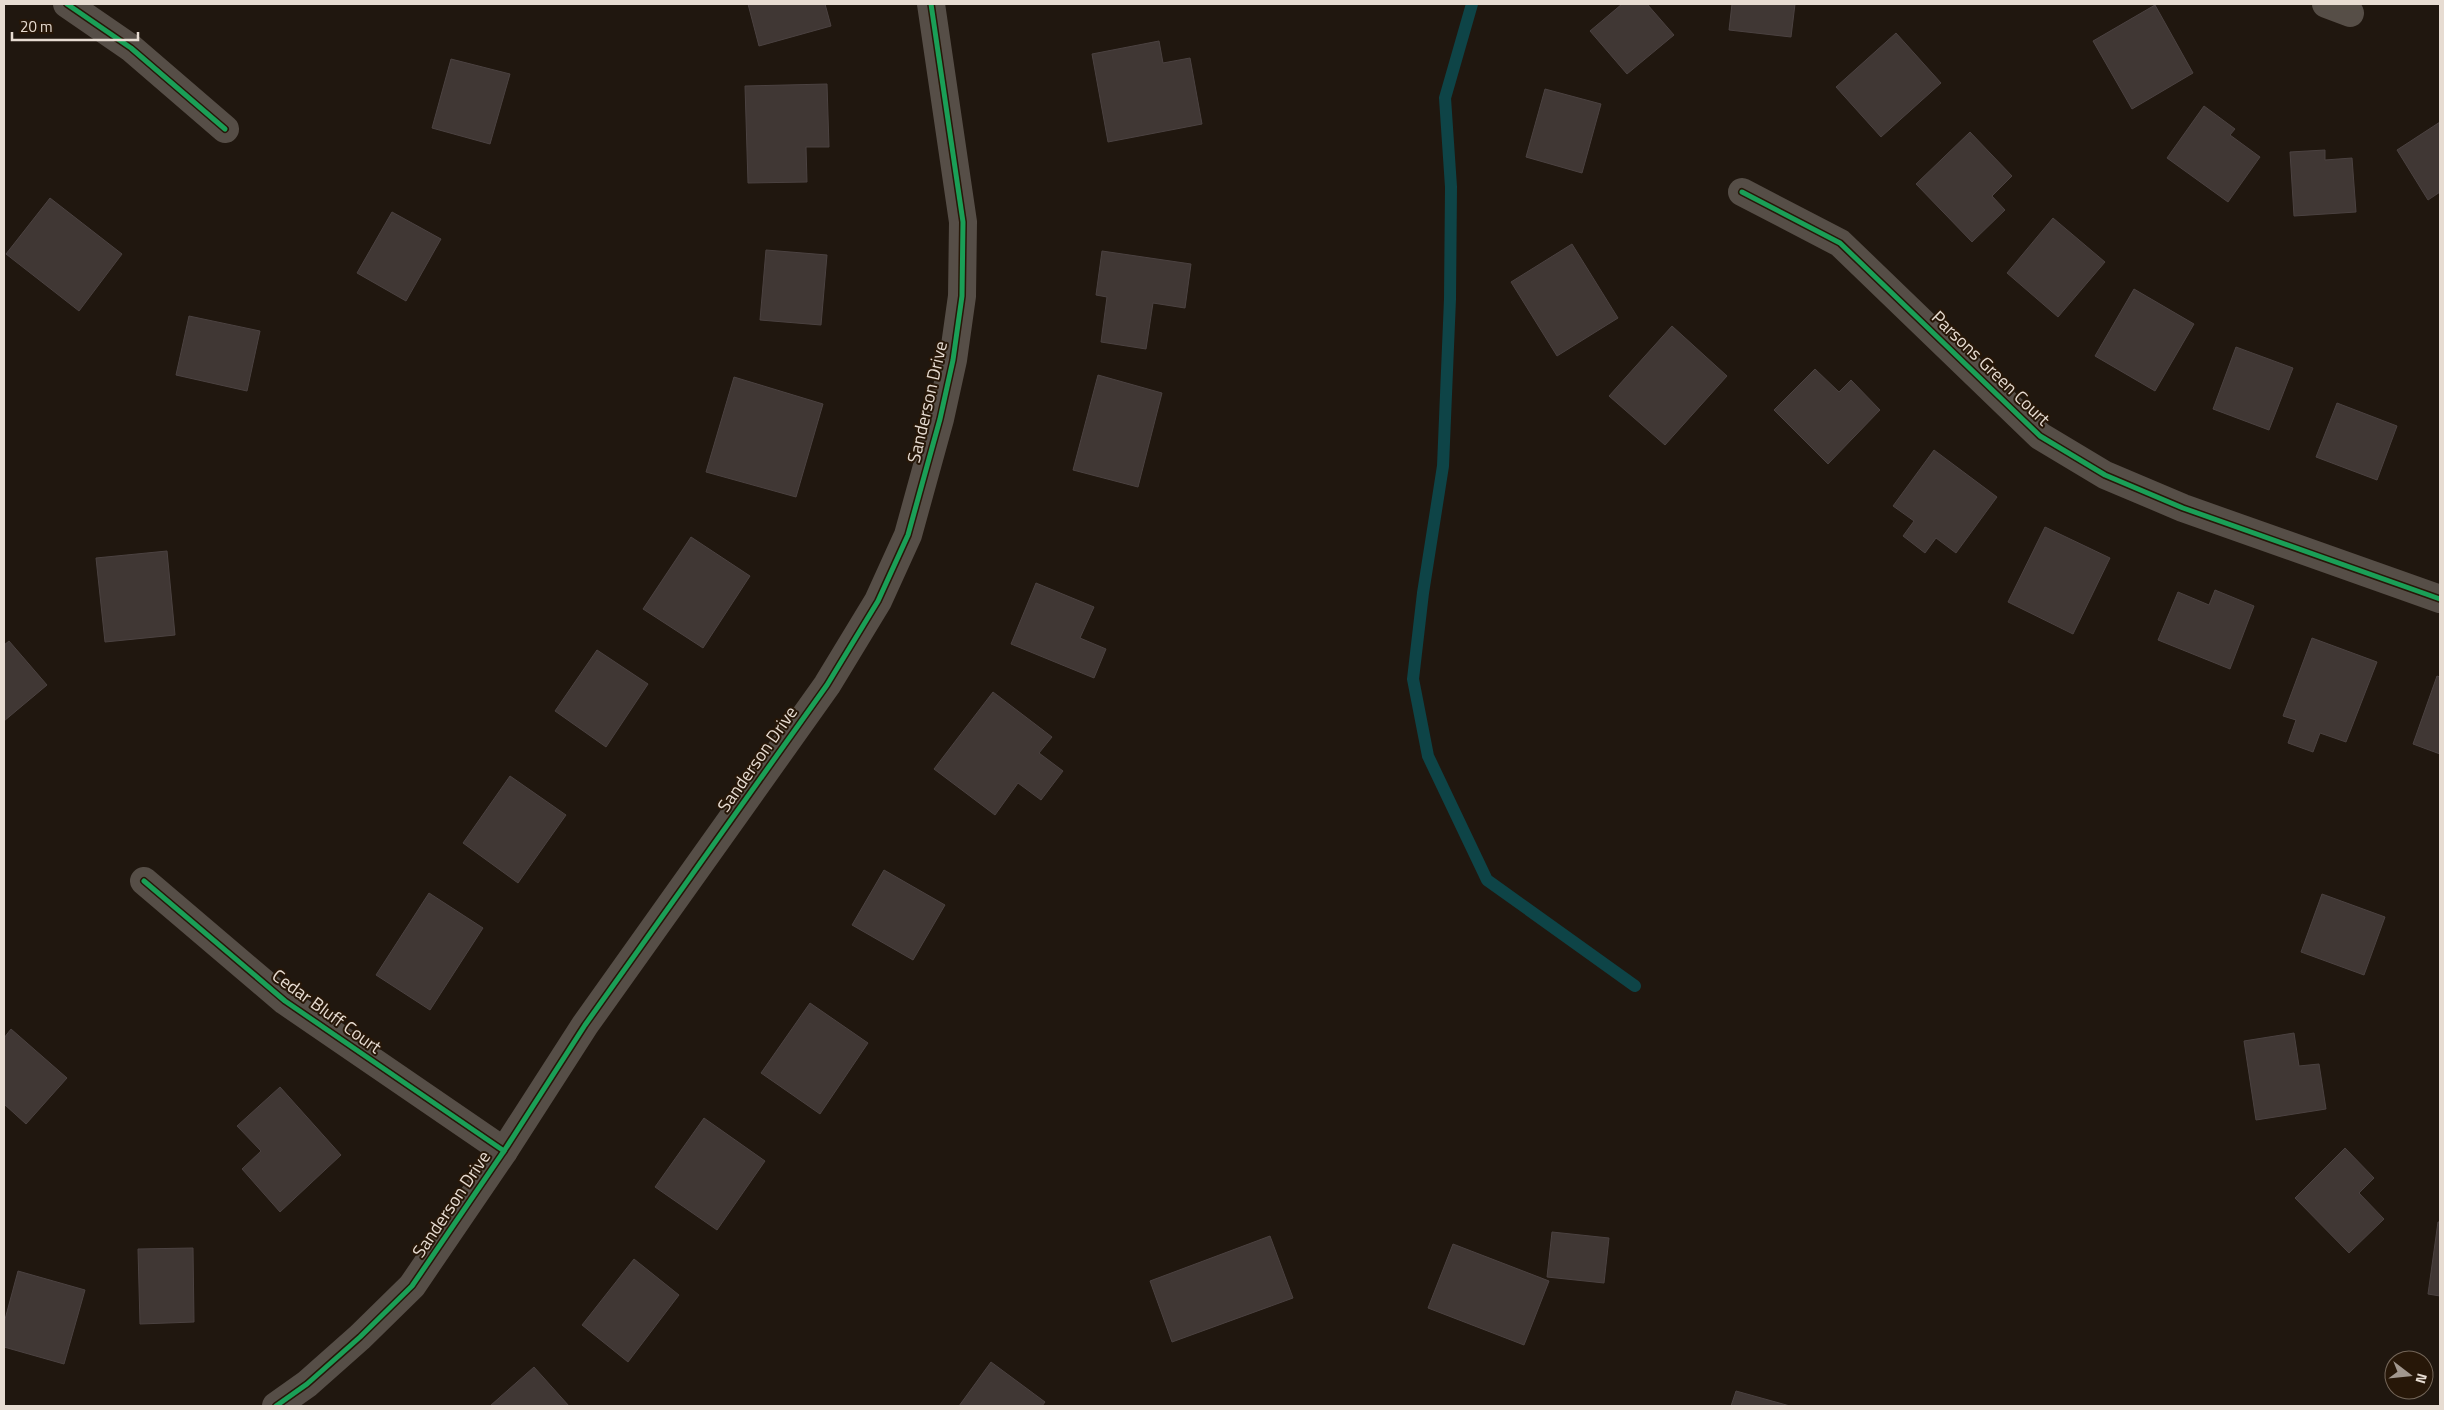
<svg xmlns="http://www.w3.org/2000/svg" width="2444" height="1410" font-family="'Titillium Web',sans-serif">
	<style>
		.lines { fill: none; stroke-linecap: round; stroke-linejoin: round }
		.stream { stroke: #0e4447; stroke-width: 12 }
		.building { fill: #403734; stroke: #4b4241 }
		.minor { stroke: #564e47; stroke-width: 28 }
		.cycleway-casing { stroke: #271708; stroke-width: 8 }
		.cycleway { stroke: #1a9f57; stroke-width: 5 }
		.labels { text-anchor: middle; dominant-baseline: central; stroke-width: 4; stroke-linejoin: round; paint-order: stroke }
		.street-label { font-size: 18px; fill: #e7dcd2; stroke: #271708 }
	</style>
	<rect width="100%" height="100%" fill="#20170f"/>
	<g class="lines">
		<polyline class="stream" points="1472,4 1445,98 1451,187 1450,299 1443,466 1423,593 1413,679 1428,756 1487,880 1635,986"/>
	</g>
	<g class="building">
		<polygon points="748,4 825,4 831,26 759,46"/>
		<polygon points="1622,4 1647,4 1674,35 1627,74 1590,31"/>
		<polygon points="1732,4 1795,4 1791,37 1729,30"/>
		<polygon points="2155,5 2193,73 2132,109 2093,41"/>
		<polygon points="1896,33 1941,83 1881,137 1836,87"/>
		<polygon points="1159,41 1163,63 1190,58 1202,124 1108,142 1092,54"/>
		<polygon points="451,59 510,74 490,144 432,128"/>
		<polygon points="827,84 829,147 806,147 807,182 748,183 745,86"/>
		<polygon points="1545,89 1601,104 1582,173 1526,157"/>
		<polygon points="2204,106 2235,129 2230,135 2260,157 2228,202 2167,158"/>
		<polygon points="2440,122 2440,192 2428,200 2397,150"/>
		<polygon points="1970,132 2012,176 1992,196 2005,210 1972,242 1916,184"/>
		<polygon points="2325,150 2325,160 2352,158 2356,212 2294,216 2290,152"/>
		<polygon points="50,198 122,254 79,311 6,254"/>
		<polygon points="392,212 441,239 406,301 357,273"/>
		<polygon points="2053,218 2105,262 2058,317 2007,273"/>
		<polygon points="1572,244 1618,318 1557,356 1511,282"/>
		<polygon points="766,250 827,255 821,325 760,320"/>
		<polygon points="1102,251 1191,264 1185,308 1153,303 1146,349 1101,342 1107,297 1096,295"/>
		<polygon points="2134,289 2194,324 2155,391 2095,356"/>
		<polygon points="189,316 260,331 247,391 176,375"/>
		<polygon points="1672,326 1727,376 1665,445 1609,396"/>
		<polygon points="2236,347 2293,368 2269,430 2213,409"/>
		<polygon points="1815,369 1839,392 1851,380 1880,410 1828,464 1774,410"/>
		<polygon points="1098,375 1162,393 1138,487 1073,470"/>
		<polygon points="734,377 823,404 796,497 706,472"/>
		<polygon points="2337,403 2397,426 2377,480 2316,457"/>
		<polygon points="1934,450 1997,497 1956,553 1936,538 1925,553 1903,536 1914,521 1893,506"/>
		<polygon points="2045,527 2110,558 2073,634 2008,602"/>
		<polygon points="691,537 750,576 703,648 643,609"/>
		<polygon points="167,551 175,635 105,642 96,558"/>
		<polygon points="1036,583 1094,607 1080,638 1106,649 1094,678 1011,644"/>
		<polygon points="2215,590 2254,606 2230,669 2158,640 2178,592 2209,605"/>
		<polygon points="2312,638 2377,662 2346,742 2320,733 2313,752 2288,743 2296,720 2283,716"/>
		<polygon points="9,641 47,685 4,721 4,645"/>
		<polygon points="597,650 648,684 606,747 555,711"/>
		<polygon points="2437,676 2440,677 2440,754 2413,744"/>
		<polygon points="993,692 1052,737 1039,753 1063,771 1041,800 1018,783 995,815 934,769"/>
		<polygon points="510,776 566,815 518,883 463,843"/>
		<polygon points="884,870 945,905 913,960 852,925"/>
		<polygon points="429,893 483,928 430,1010 376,975"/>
		<polygon points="2322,894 2385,917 2364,975 2301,952"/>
		<polygon points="810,1003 868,1043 820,1114 761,1073"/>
		<polygon points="11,1029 67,1078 26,1124 4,1104 4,1038"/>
		<polygon points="2294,1033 2299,1066 2319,1064 2326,1109 2256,1120 2244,1041"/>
		<polygon points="280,1087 341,1155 280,1212 242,1169 261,1151 237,1126"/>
		<polygon points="704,1118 765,1161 717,1230 655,1187"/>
		<polygon points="2345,1148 2374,1178 2359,1193 2384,1219 2349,1253 2295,1198"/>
		<polygon points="2438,1222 2440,1222 2440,1296 2428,1294"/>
		<polygon points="1552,1232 1609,1238 1604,1283 1547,1277"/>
		<polygon points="1270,1236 1293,1298 1172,1342 1150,1281"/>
		<polygon points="1453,1244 1549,1281 1524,1345 1428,1308"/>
		<polygon points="193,1248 194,1322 140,1324 138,1249"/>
		<polygon points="634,1259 679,1295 628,1362 582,1325"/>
		<polygon points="18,1271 85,1290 64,1364 4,1347 4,1323"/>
		<polygon points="991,1362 1045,1402 1042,1406 959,1406"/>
		<polygon points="534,1367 569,1406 490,1406"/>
		<polygon points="1736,1391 1790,1406 1731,1406"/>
	</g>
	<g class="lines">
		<g class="minor">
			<polyline points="67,4 131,48 225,129"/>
			<polyline points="2326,4 2350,13"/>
			<polyline points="1742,192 1840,243 2040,436 2105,475 2183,508 2440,599"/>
			<polyline points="144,881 285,1001 504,1151"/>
			<polyline points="276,1406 307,1384 360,1337 412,1286 504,1151 585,1025 827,685 878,601 908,535 940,419 953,360 962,296 963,222 931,4"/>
		</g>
		<g class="cycleway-casing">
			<g id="cycleway">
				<polyline points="67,4 131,48 225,129"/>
				<polyline points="1742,192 1840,243 2040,436 2105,475 2183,508 2440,599"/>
				<polyline points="144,881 285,1001 504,1151"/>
				<polyline points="276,1406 307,1384 360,1337 412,1286 504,1151 585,1025 827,685 878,601 908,535 940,419 953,360 962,296 963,222 931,4"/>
			</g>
		</g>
		<use href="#cycleway" class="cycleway"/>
	</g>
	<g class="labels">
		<g class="street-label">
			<text transform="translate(1991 368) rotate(44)">Parsons Green Court</text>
			<text transform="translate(927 402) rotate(-77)">Sanderson Drive</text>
			<text transform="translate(757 759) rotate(-55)">Sanderson Drive</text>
			<text transform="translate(327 1011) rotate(36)">Cedar Bluff Court</text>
			<text transform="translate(451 1204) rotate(-56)">Sanderson Drive</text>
		</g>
	</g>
	<rect width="2444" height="1410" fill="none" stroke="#e7dcd2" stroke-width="10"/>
	<g transform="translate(2409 1375) rotate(106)"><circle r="24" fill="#271708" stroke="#746659"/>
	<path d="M0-4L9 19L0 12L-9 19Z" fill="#a1978e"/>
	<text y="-8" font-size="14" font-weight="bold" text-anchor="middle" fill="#e7dcd2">N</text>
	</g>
	<path d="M12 32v8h126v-8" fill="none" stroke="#e7dcd2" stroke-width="2.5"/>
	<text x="20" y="32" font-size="15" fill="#e7dcd2" stroke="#271708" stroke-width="4" paint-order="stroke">20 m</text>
</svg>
